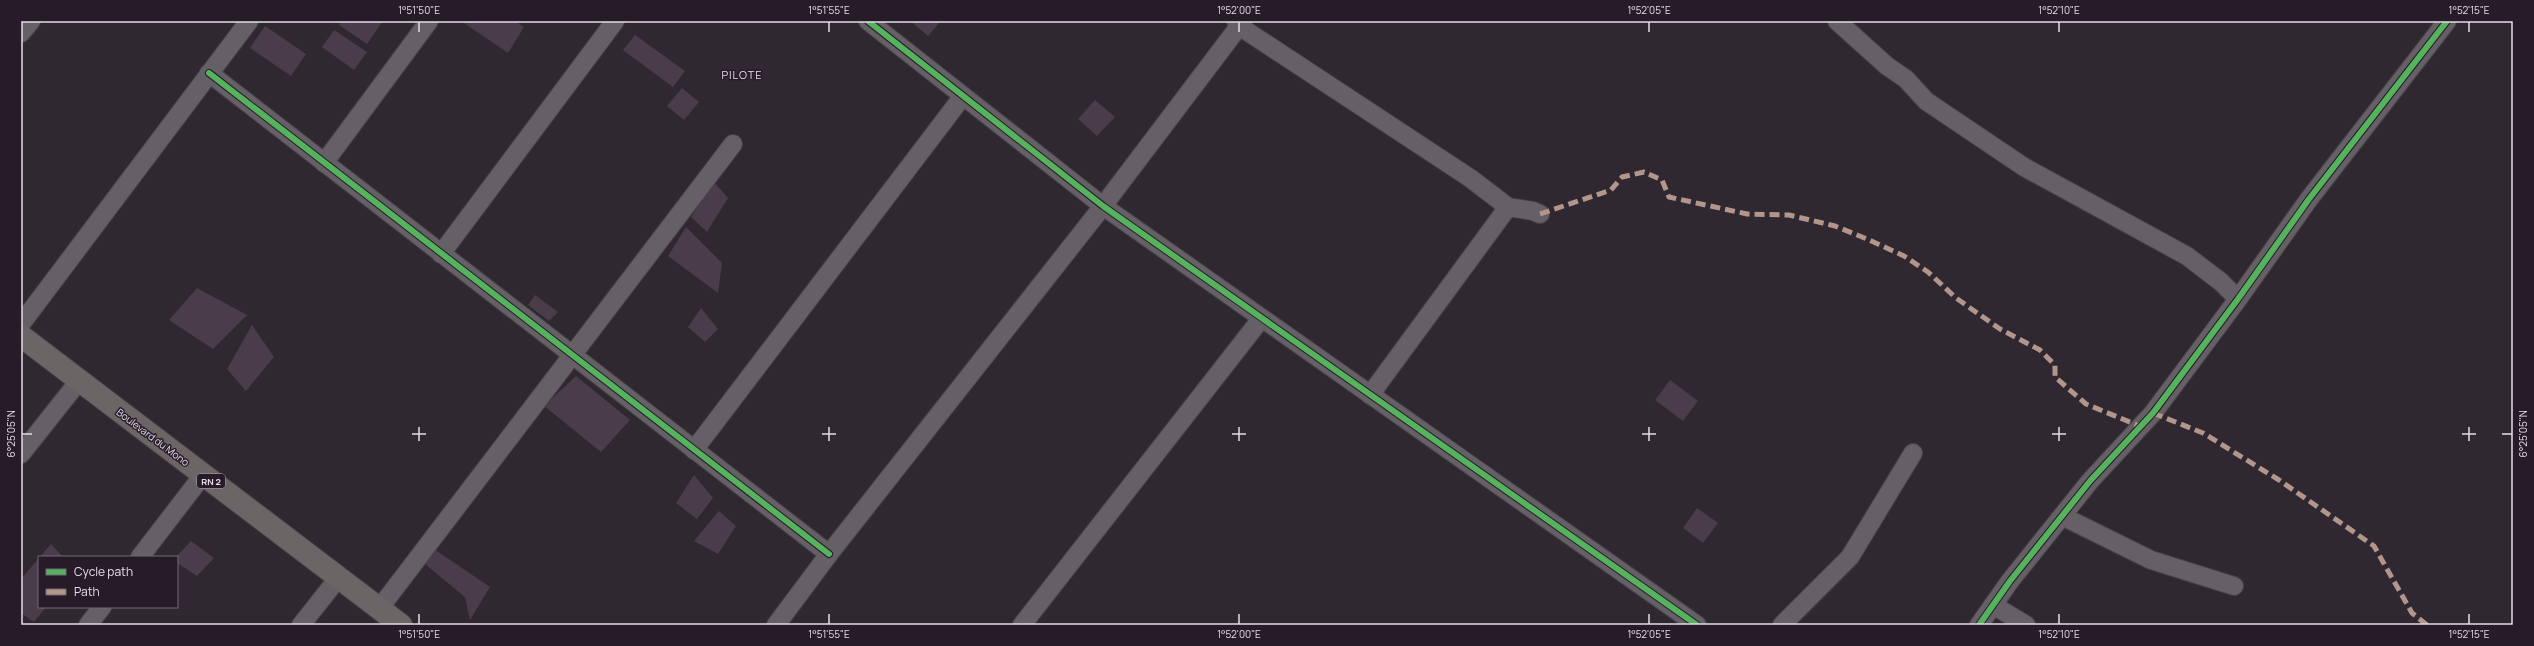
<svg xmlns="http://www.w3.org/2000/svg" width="2534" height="646" font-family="Manrope,sans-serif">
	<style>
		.building { fill: #4a3c4b }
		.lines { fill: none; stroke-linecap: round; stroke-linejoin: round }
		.minor-casing { stroke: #484349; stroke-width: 20 }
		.major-casing { stroke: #484349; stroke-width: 24 }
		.minor { stroke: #655f66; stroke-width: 18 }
		.major { stroke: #6b6566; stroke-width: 22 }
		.quiet { stroke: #b2968c; stroke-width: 5; stroke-dasharray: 10 5; stroke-linecap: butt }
		.cycleway-casing { stroke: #271b29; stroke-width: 8 }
		.cycleway { stroke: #56b35d; stroke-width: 6 }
		.ticks { fill: none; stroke: #e5dde6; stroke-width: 1.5 }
		.labels { text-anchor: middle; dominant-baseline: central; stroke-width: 3; stroke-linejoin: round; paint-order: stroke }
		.shield { fill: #271b29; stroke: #aca3ad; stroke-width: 1 }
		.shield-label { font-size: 9px; font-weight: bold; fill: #e5dde6 }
		.street-label { font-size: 10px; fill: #e5dde6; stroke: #271b29 }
		.neighbourhood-label { font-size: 11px; letter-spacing: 1px; fill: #e5dde6; stroke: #271b29 }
		.neatline { fill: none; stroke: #e5dde6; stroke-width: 1.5 }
		.ticks-label { font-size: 10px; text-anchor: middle; fill: #e5dde6 }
	</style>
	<rect width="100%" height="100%" fill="#2f2830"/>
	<g class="building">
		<polygon points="341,21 383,21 367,44 339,25"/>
		<polygon points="461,21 515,21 524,27 508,53"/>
		<polygon points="910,21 941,21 928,36"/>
		<polygon points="265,26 306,54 291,76 250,48"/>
		<polygon points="334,30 367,52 354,70 322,47"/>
		<polygon points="635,35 685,71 673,87 623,50"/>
		<polygon points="682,88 699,102 684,120 667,106"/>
		<polygon points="1095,100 1115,117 1097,136 1078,119"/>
		<polygon points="714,182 728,198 707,232 691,217"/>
		<polygon points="686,227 722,263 718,293 668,256"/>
		<polygon points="197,288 247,315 213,349 169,320"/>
		<polygon points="535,295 558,312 549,321 528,305"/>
		<polygon points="701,308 718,329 705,342 688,327"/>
		<polygon points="252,325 274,357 246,391 227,369"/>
		<polygon points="576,376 630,420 601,452 538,401 546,404"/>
		<polygon points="1670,380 1698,401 1683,421 1655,400"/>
		<polygon points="694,475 713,498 697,519 676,503"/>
		<polygon points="1697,508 1718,523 1703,543 1683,528"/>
		<polygon points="719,511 736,526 718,554 694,541"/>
		<polygon points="191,541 214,558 197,576 177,563 176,557"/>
		<polygon points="51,544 63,557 40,557"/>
		<polygon points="434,549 490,587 470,620 465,597 425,564"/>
		<polygon points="39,558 39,607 46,607 34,622 21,613 21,579"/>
	</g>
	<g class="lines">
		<g class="minor-casing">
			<g id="minor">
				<polyline points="868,21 1103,206 1697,625"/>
				<polyline points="1236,21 1239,26 1470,178 1508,207 1533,211 1540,214"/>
				<polyline points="1837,21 1887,66 1906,79 1926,101 2024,167 2187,256 2221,282 2238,299"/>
				<polyline points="21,33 31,21"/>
				<polyline points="209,73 829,554"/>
				<polyline points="324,163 429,21"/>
				<polyline points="441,254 615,21"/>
				<polyline points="21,324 249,21"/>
				<polyline points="1370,395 1508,207"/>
				<polyline points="694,450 963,96"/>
				<polyline points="21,454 79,381"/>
				<polyline points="2062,516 2151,560 2234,586"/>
				<polyline points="140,557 203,475"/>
				<polyline points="1993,605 2026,625"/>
				<polyline points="379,609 733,144"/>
				<polyline points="88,625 102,607"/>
				<polyline points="301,625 339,577"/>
				<polyline points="776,625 829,554 1103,206 1243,21"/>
				<polyline points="1022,625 1261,319"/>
				<polyline points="1782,625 1850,557 1913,453"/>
				<polyline points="1979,625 2010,581 2090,481 2153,413 2238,299 2309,199 2447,21"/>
			</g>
		</g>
		<g class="major-casing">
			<polyline id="major" points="21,336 401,625"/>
		</g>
		<use href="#minor" class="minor"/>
		<use href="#major" class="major"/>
		<g class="quiet">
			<polyline points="1540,214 1611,190 1622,177 1644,172 1662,180 1669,197 1747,214 1789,215 1835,226 1867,239 1904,256 1928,272 1956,298 2000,329 2040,350 2055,365 2055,377 2086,404 2142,427"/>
			<polyline points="2153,413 2203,433 2279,480 2374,546 2412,613 2427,625"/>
		</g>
		<g class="cycleway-casing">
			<g id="cycleway">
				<polyline points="868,21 1103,206 1697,625"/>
				<polyline points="209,73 829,554"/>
				<polyline points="1979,625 2010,581 2090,481 2153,413 2238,299 2309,199 2447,21"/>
			</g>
		</g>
		<use href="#cycleway" class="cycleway"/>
	</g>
	<path class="ticks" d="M419,22V32M829,22V32M1239,22V32M1649,22V32M2059,22V32M2469,22V32M419,427V441M829,427V441M1239,427V441M1649,427V441M2059,427V441M2469,427V441M22,434H32M412,434H426M822,434H836M1232,434H1246M1642,434H1656M2052,434H2066M2462,434H2476M2502,434H2512M419,614V624M829,614V624M1239,614V624M1649,614V624M2059,614V624M2469,614V624"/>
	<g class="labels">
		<rect class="shield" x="197" y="474" width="28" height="14" rx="3"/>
		<g class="shield-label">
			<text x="211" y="481">RN 2</text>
		</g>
		<g class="street-label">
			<text transform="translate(153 437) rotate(37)">Boulevard du Mono</text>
		</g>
		<g class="neighbourhood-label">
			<text x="742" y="74">PILOTE</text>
		</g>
	</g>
	<rect width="2534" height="646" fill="none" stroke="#271b29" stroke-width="44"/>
	<rect x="38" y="556" width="140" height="52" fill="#271b29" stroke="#736975"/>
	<rect x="46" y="569" width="20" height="6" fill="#56b35d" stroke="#736975"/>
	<text x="74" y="576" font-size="12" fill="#e5dde6">Cycle path</text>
	<rect x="46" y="589" width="20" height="6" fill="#b2968c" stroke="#736975"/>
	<text x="74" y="596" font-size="12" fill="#e5dde6">Path</text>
	<rect x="22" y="22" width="2490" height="602" class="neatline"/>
	<g class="ticks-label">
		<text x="419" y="14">1°51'50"E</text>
		<text x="829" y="14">1°51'55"E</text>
		<text x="1239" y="14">1°52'00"E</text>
		<text x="1649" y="14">1°52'05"E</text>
		<text x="2059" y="14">1°52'10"E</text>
		<text x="2469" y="14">1°52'15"E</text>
		<text transform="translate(11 434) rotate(-90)" y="4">6°25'05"N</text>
		<text transform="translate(2523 434) rotate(-90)" y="4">6°25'05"N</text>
		<text x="419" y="638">1°51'50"E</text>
		<text x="829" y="638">1°51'55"E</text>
		<text x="1239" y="638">1°52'00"E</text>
		<text x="1649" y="638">1°52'05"E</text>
		<text x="2059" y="638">1°52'10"E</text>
		<text x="2469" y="638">1°52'15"E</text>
	</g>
</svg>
